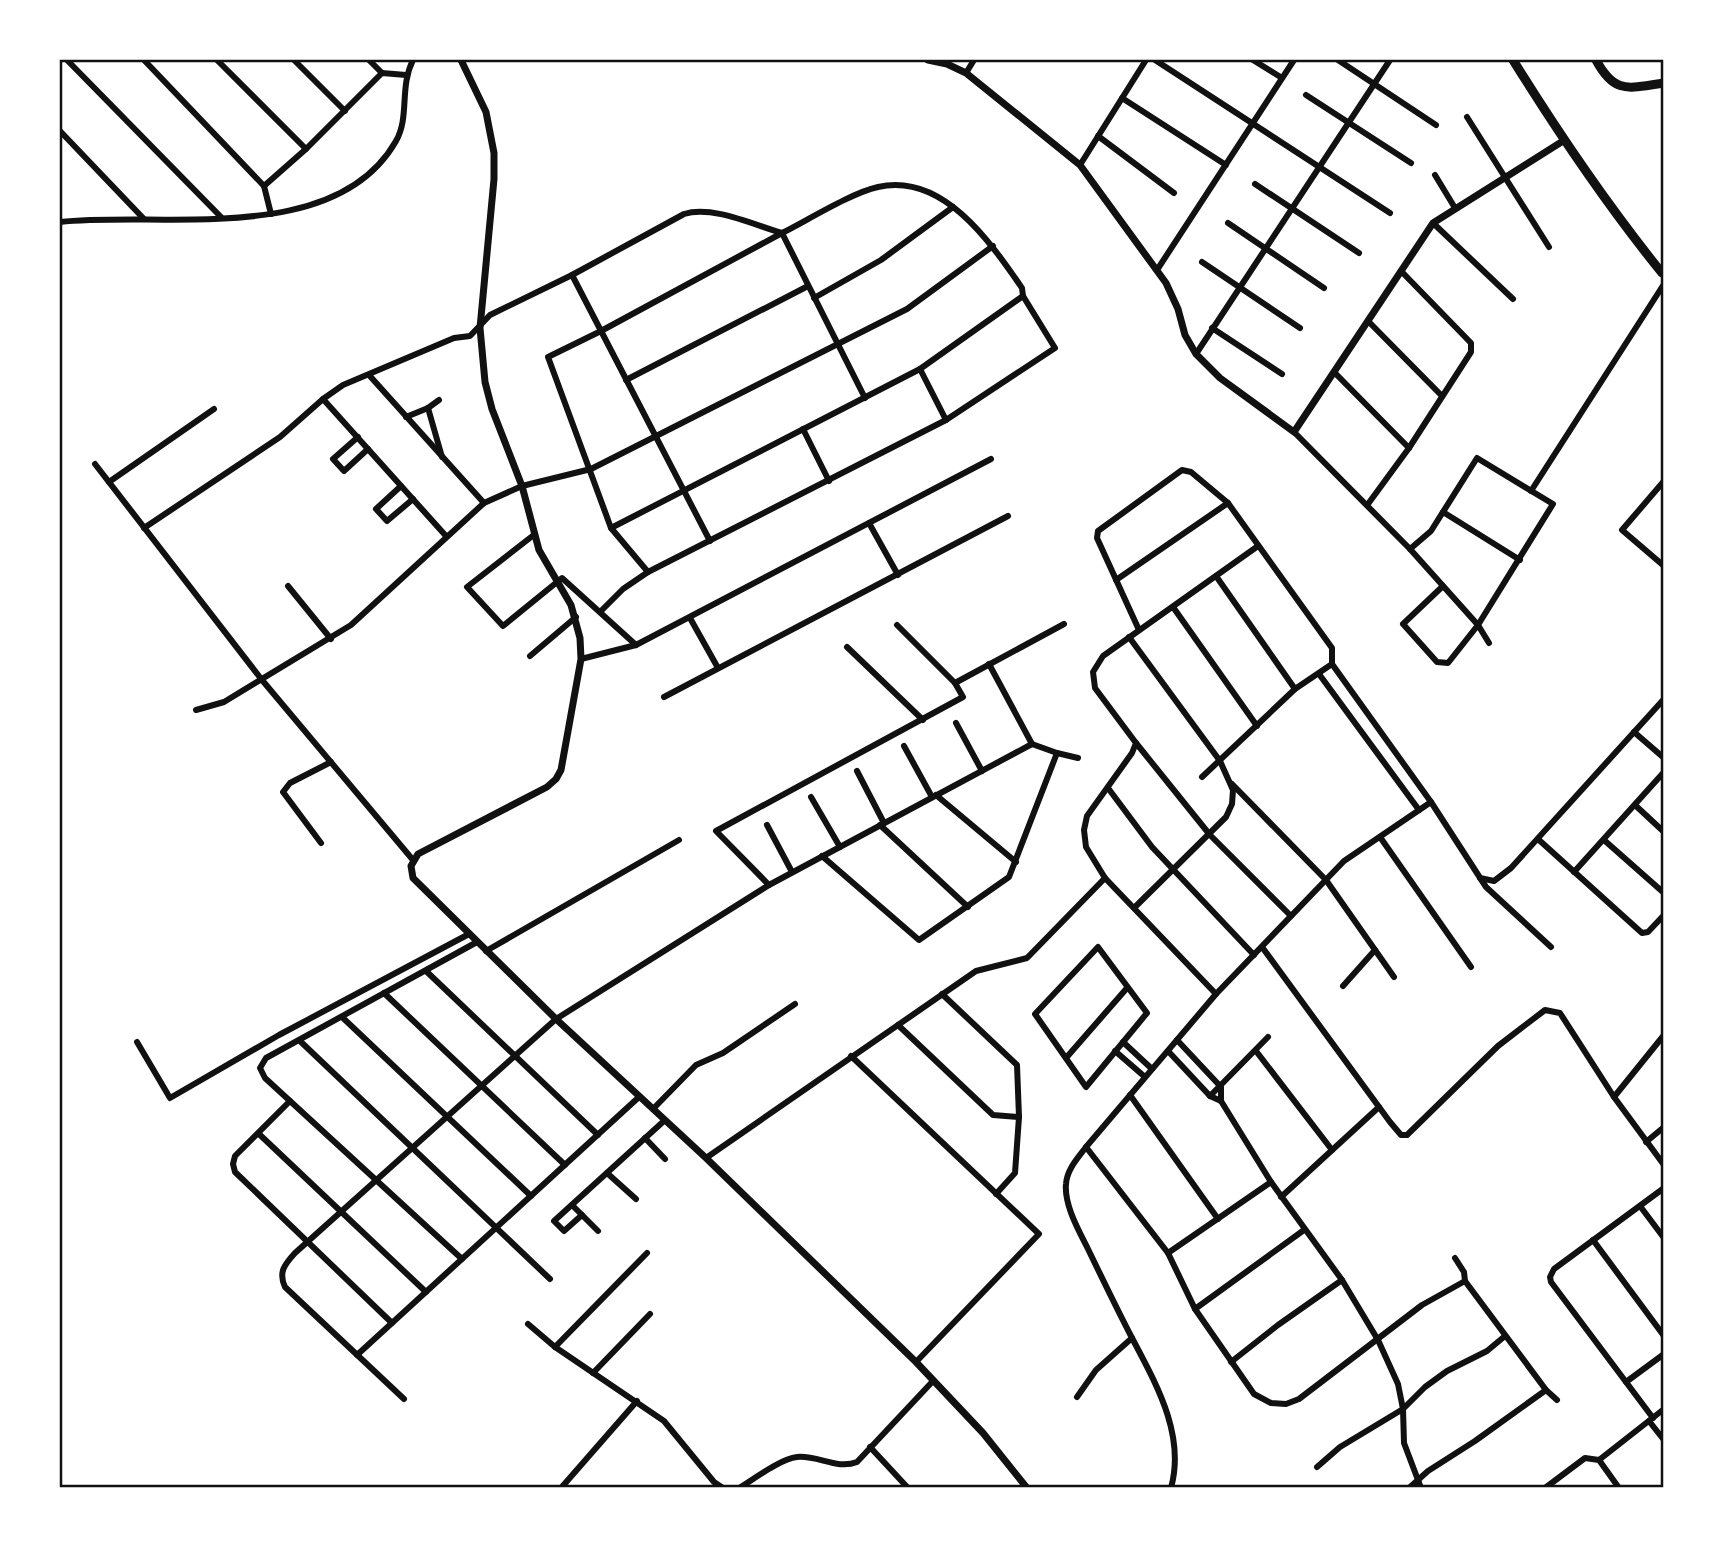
<svg xmlns="http://www.w3.org/2000/svg" width="1723" height="1547" font-family="Signika,sans-serif">
	<style>
		.lines { fill: none; stroke-linecap: round; stroke-linejoin: round }
		.minor { stroke: #111; stroke-width: 6 }
		.tertiary { stroke: #111; stroke-width: 7 }
		.secondary { stroke: #111; stroke-width: 9 }
		.neatline { fill: none; stroke: #111; stroke-width: 2.5 }
	</style>
	<rect width="100%" height="100%" fill="#fff"/>
	<g class="lines">
		<g class="minor">
			<polyline points="67,60 221,217"/>
			<polyline points="144,60 264,186"/>
			<polyline points="217,60 306,149"/>
			<polyline points="294,60 345,111"/>
			<polyline points="369,60 382,73"/>
			<polyline points="1155,60 1390,213"/>
			<polyline points="1253,60 1282,78"/>
			<polyline points="1338,60 1436,125"/>
			<polyline points="966,73 974,60"/>
			<polyline points="1306,95 1411,163"/>
			<polyline points="1122,98 1226,165"/>
			<polyline points="1467,117 1549,247"/>
			<polyline points="60,131 144,219"/>
			<polyline points="1098,136 1174,193"/>
			<polyline points="1080,165 1146,60"/>
			<polyline points="1435,175 1455,208"/>
			<polyline points="1255,184 1359,253"/>
			<polyline points="264,186 306,149 382,73 406,75"/>
			<polyline points="264,186 271,214"/>
			<path d="M60,222C162,211 336,247 396,141C410,116 399,88 413,60"/>
			<polyline points="1228,223 1324,288"/>
			<polyline points="1433,223 1513,299"/>
			<polyline points="1202,262 1300,328"/>
			<polyline points="1157,270 1294,60"/>
			<polyline points="572,275 710,541"/>
			<polyline points="814,298 881,260 953,207"/>
			<polyline points="1368,321 1442,396"/>
			<polyline points="1212,328 1282,374"/>
			<polyline points="1196,354 1390,60"/>
			<polyline points="920,369 946,420"/>
			<polyline points="1334,372 1409,448"/>
			<polyline points="369,375 484,503"/>
			<polyline points="626,380 808,286"/>
			<polyline points="323,399 446,536"/>
			<polyline points="428,408 442,457"/>
			<polyline points="406,417 428,408 439,400"/>
			<polyline points="803,429 829,481"/>
			<polyline points="1294,432 1410,549 1478,625 1489,643"/>
			<polyline points="358,437 333,459 344,471 368,449"/>
			<polyline points="95,464 262,680 413,860"/>
			<polyline points="1664,481 1622,530 1664,566"/>
			<polyline points="109,482 214,409"/>
			<polyline points="401,486 376,509 387,521 413,499"/>
			<polyline points="1531,491 1664,284"/>
			<polyline points="1368,504 1409,448 1471,352 1471,343 1401,271"/>
			<polyline points="1443,512 1520,560"/>
			<polyline points="869,523 898,575"/>
			<path d="M144,528L280,437L323,399L343,385L454,338L470,336L490,315L572,275L684,214C712,205 754,225 782,233C808,220 851,193 878,187C943,172 991,243 1022,288L1023,296L1055,348L946,420L648,572L623,589L600,612"/>
			<polyline points="611,528 920,369 1023,296"/>
			<polyline points="535,534 467,587 503,626 562,578 636,645"/>
			<polyline points="1410,549 1431,531 1477,458 1553,504 1478,625 1448,663 1437,662 1403,624 1443,586"/>
			<polyline points="648,572 611,528 548,357 601,331 782,233 865,398"/>
			<polyline points="1216,576 1295,689"/>
			<polyline points="1116,580 1228,503"/>
			<polyline points="288,586 331,639"/>
			<polyline points="1173,607 1257,726"/>
			<polyline points="690,618 718,668"/>
			<polyline points="1139,630 1097,538 1098,531 1182,470 1191,472 1228,503 1332,648 1332,664 1431,802 1486,887 1551,947"/>
			<polyline points="1129,637 1220,761 1233,790 1232,804 1226,817 1134,908"/>
			<polyline points="847,647 923,720"/>
			<polyline points="530,656 576,617"/>
			<polyline points="581,659 636,645 991,459"/>
			<polyline points="989,664 1032,744"/>
			<polyline points="1319,674 1419,810"/>
			<polyline points="955,683 1064,624"/>
			<polyline points="664,697 1008,516"/>
			<polyline points="196,710 224,702 351,625 484,503 522,486 591,469 907,309 993,246"/>
			<polyline points="956,723 982,771"/>
			<polyline points="1634,732 1664,758"/>
			<polyline points="1136,743 1210,835 1291,916"/>
			<polyline points="904,746 932,797"/>
			<polyline points="1057,753 1078,758"/>
			<polyline points="857,771 884,823"/>
			<polyline points="1202,777 1295,689 1332,664"/>
			<polyline points="1232,784 1326,880 1394,977"/>
			<polyline points="1108,788 1152,847 1254,955"/>
			<polyline points="936,795 1016,862"/>
			<polyline points="811,797 840,847"/>
			<polyline points="1635,805 1664,832"/>
			<polyline points="767,825 792,872"/>
			<polyline points="880,825 968,907"/>
			<polyline points="1380,837 1471,967"/>
			<polyline points="1539,840 1642,933 1648,932 1664,915"/>
			<polyline points="1604,840 1664,893"/>
			<polyline points="321,843 283,792 290,783 331,762"/>
			<polyline points="822,856 919,940 1009,877 1057,753 1032,744"/>
			<polyline points="1574,872 1664,772"/>
			<polyline points="1480,878 1494,881 1511,868 1664,699"/>
			<polyline points="769,885 716,831 963,697 955,683 897,625"/>
			<polygon points="1098,947 1147,1013 1086,1087 1035,1014"/>
			<polyline points="1262,947 1390,1122 1401,1135 1407,1135 1498,1046 1545,1010 1560,1013 1614,1097 1664,1165"/>
			<polyline points="486,951 679,840"/>
			<polyline points="426,971 598,1135"/>
			<polyline points="1343,986 1375,950"/>
			<polyline points="384,993 565,1165"/>
			<polyline points="942,994 1017,1065 1019,1117 1015,1173 996,1194"/>
			<polyline points="1216,994 1105,878 1086,847 1084,830 1087,816 1132,753 1136,743 1095,688 1093,672 1103,656 1258,546"/>
			<polyline points="342,1017 531,1196"/>
			<polyline points="898,1025 993,1115 1019,1117"/>
			<polyline points="1177,1040 1221,1087 1221,1101"/>
			<polyline points="300,1041 550,1279"/>
			<polyline points="137,1042 170,1098 279,1035 469,934"/>
			<polyline points="1123,1042 1152,1069"/>
			<polyline points="1115,1051 1145,1077"/>
			<polyline points="1168,1051 1210,1096 1221,1101 1271,1182 1342,1280 1378,1340 1398,1384 1403,1409 1404,1443 1421,1488"/>
			<polyline points="1256,1051 1332,1150"/>
			<polyline points="851,1056 1039,1234 916,1362"/>
			<polyline points="1066,1058 1127,988"/>
			<polyline points="1130,1095 1218,1219"/>
			<polyline points="1210,1096 1268,1037"/>
			<polyline points="1614,1097 1664,1035"/>
			<polyline points="290,1101 235,1156 233,1164 235,1172 392,1323"/>
			<polyline points="653,1109 696,1065 723,1053 795,1004"/>
			<polyline points="259,1134 426,1292"/>
			<polyline points="645,1138 665,1159"/>
			<polyline points="1646,1142 1664,1127"/>
			<polyline points="1086,1147 1168,1253 1195,1309 1254,1394 1271,1403 1286,1404 1299,1399 1422,1305 1465,1281"/>
			<polyline points="706,1158 976,971 1027,958 1105,878"/>
			<polyline points="607,1173 636,1199"/>
			<polyline points="1281,1197 1379,1107"/>
			<polyline points="572,1205 598,1231"/>
			<polyline points="1640,1206 1664,1238"/>
			<polyline points="582,1215 564,1231 554,1221 665,1120"/>
			<polyline points="1593,1240 1664,1336"/>
			<polyline points="1168,1253 1271,1182"/>
			<polyline points="1455,1258 1464,1272 1465,1281 1546,1390 1557,1400"/>
			<polyline points="462,1259 265,1078 260,1068 266,1058 477,942"/>
			<polyline points="1195,1309 1304,1230"/>
			<polyline points="528,1324 555,1347 664,1421 714,1482 723,1488"/>
			<polyline points="555,1347 647,1253"/>
			<polyline points="357,1355 639,1097"/>
			<polyline points="1231,1362 1278,1325 1342,1280"/>
			<polyline points="593,1373 650,1314"/>
			<polyline points="1626,1382 1664,1354"/>
			<polyline points="1077,1397 1096,1370 1132,1338"/>
			<path d="M404,1399L285,1287C278,1272 285,1264 295,1253L556,1019L769,885L1032,744"/>
			<polyline points="1653,1418 1551,1282 1550,1277 1554,1269 1664,1188"/>
			<polyline points="1649,1421 1664,1440"/>
			<polyline points="870,1447 908,1488"/>
			<polyline points="1599,1460 1619,1488"/>
			<polyline points="1317,1467 1340,1447 1403,1409 1425,1387 1447,1371 1487,1351 1505,1336"/>
			<polyline points="561,1488 637,1401"/>
			<path d="M739,1488C754,1479 780,1459 797,1457C818,1455 837,1470 857,1462L933,1381"/>
			<path d="M1171,1488C1186,1434 1155,1382 1131,1336C1116,1307 1102,1278 1088,1249C1079,1231 1064,1205 1066,1184C1067,1169 1078,1158 1086,1147L1216,994L1344,861L1431,802"/>
			<polyline points="1409,1488 1428,1471 1475,1441 1546,1390"/>
			<polyline points="1545,1488 1585,1458 1599,1460 1664,1409"/>
		</g>
		<g class="tertiary">
			<polyline points="461,60 486,112 494,153 494,179 480,328 485,382 492,409 522,486 539,550 571,605 580,638 581,659 561,770 556,779 547,787 418,854 411,866 413,878 556,1019 706,1158 916,1362 983,1433 1027,1488"/>
			<polyline points="928,60 947,64 966,73 1080,165 1166,283 1178,309 1185,335 1196,354 1220,378 1294,432 1433,223 1563,141"/>
		</g>
		<g class="secondary">
			<path d="M1513,60C1559,134 1607,205 1662,273L1664,272"/>
			<path d="M1596,60C1615,95 1628,88 1664,83"/>
		</g>
	</g>
	<rect width="1723" height="1547" fill="none" stroke="#ffffff" stroke-width="122"/>
	<rect x="61" y="61" width="1601" height="1425" class="neatline"/>
</svg>
